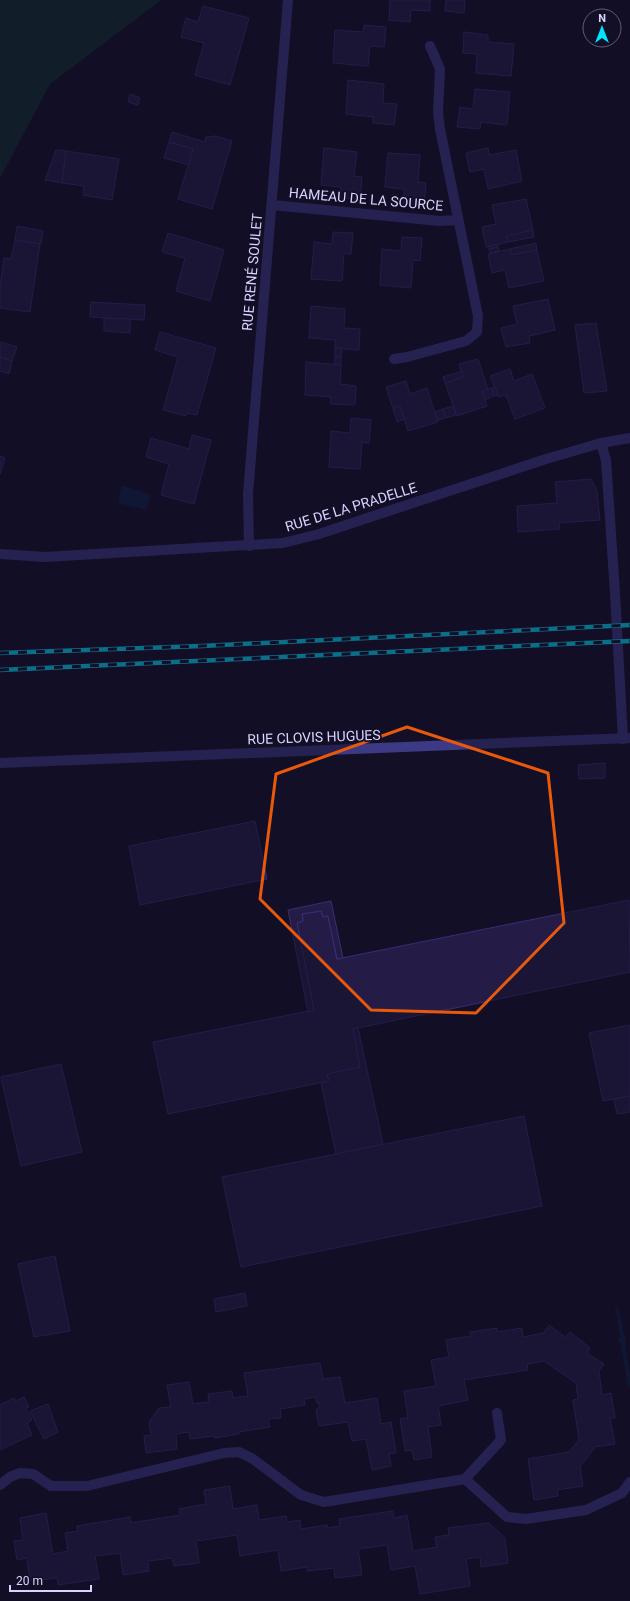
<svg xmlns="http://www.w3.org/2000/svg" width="630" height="1601" font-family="Roboto,sans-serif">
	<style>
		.green { fill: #12302f }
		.water { fill: #0c2248 }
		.building { fill: #241b47; stroke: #3b2d73 }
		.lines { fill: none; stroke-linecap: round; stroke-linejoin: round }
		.minor { stroke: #3d3a85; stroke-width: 10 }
		.rail-casing { stroke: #00e5ff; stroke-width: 4.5 }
		.rail { stroke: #130f26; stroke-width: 3; stroke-dasharray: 9; stroke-linecap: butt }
		.marked { fill: none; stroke: #e8590c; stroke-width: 3; stroke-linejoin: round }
		.labels { text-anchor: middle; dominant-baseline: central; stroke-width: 3.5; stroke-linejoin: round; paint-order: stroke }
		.street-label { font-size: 14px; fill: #d9d4ff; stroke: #130f26 }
	</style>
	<rect width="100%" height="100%" fill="#130f26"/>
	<polygon class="green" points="0,0 161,0 50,84 0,178"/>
	<g class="water">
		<polygon points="122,485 151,495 146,510 118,503"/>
		<polygon points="615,1306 618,1306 624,1336 626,1339 625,1343 630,1374 630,1388 628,1386 621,1344 618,1341 620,1336"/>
	</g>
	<g class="building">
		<polygon points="390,0 430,0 430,11 411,10 410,22 389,20"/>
		<polygon points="446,0 465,0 464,13 445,11"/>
		<polygon points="203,6 249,18 230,85 195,75 204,43 181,37 186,18 198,22"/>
		<polygon points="364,25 386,27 384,47 370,46 368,66 333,63 335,30 363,32"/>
		<polygon points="464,32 488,35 488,42 514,44 511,76 476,73 477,54 463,53"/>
		<polygon points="348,80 384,84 383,103 397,104 394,125 373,123 373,117 346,114"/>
		<polygon points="475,89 510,92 507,125 481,122 480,129 457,127 460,107 473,109"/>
		<polygon points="130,94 140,98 138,105 128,102"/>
		<polygon points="172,132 205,142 206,137 216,136 232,141 212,209 178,199 193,149 169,142"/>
		<polygon points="169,142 193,149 189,165 164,158"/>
		<polygon points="324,148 357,152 354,176 362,177 360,200 340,198 341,187 321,185"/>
		<polygon points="488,148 489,155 516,150 522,181 488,189 484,169 470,172 466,153"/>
		<polygon points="56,150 66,151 62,183 45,180"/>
		<polygon points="66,151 119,159 112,200 83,195 84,186 62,183"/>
		<polygon points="388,153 420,155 418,182 426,183 424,205 403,204 404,189 385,187"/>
		<polygon points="526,199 533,230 507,236 508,242 486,247 482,227 496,224 492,205"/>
		<polygon points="17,226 43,231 41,244 15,240"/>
		<polygon points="533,230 534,237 508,242 507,236"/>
		<polygon points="333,232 353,233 351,254 344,254 342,281 311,279 314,242 332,244"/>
		<polygon points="168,233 224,250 210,301 176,291 185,258 162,252"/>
		<polygon points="402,237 422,238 420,261 413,260 411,288 380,285 382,249 401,251"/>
		<polygon points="15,240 40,244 30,312 0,308 0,286 4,258 11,259"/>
		<polygon points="536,243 537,250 511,255 510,249"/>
		<polygon points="498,244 498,247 489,249 488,247"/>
		<polygon points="498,247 499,251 490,253 489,249"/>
		<polygon points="510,249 511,255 537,250 544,281 509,288 505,270 492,273 488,254"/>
		<polygon points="548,299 555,330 529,336 530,343 506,347 501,328 517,324 513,306"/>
		<polygon points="91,302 145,305 144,320 90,317"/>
		<polygon points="311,306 345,309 344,328 360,329 359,350 335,348 335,340 309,338"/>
		<polygon points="104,318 130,319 130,333 104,331"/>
		<polygon points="596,323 607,391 584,393 575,325"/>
		<polygon points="160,332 216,348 197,415 187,413 186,416 163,410 178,357 155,350"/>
		<polygon points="0,342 17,347 12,361 0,357"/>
		<polygon points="335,348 342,348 341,357 335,357"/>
		<polygon points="0,357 12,361 9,374 0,371"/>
		<polygon points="335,357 341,357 341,365 334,364"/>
		<polygon points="478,359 488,390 482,391 487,406 457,416 445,383 463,377 459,364"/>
		<polygon points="306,362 341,365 340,384 356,386 355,405 331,404 331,397 305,395"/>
		<polygon points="510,369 514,381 532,374 545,408 515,419 506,395 498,397 490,376"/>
		<polygon points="462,371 463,377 445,383 443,377"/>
		<polygon points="406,381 410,394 427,388 438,422 408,431 400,406 393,409 386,387"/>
		<polygon points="495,387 498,395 494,396 492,388"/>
		<polygon points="492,388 494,396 485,400 482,391"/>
		<polygon points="400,406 404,419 397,422 393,409"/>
		<polygon points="453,406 456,415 446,418 443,409"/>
		<polygon points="443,409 446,418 438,420 435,412"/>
		<polygon points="351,418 371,420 369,443 362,442 360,469 329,467 331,431 350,433"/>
		<polygon points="192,435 211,440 194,504 161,495 169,464 146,457 151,438 189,449"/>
		<polygon points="0,456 5,458 0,474"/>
		<polygon points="591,479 597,491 600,520 559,523 560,529 518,532 517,506 557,503 555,482"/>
		<polygon points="605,763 605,778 579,779 578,765"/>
		<polygon points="255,821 267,879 140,905 129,846"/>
		<polygon points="629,900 630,972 353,1029 360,1067 327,1074 329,1081 168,1114 153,1042 314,1010 297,923 303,921 302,914 321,911 323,917 328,916 337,959"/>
		<polygon points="331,901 343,958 337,959 328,916 323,917 321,911 302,914 303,921 297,923 314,1010 308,1012 288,910"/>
		<polygon points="630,1025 630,1096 603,1101 589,1033"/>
		<polygon points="358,1028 383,1144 336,1154 321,1083 329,1081 327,1074 360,1067 353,1029"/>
		<polygon points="61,1064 82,1152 21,1166 1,1077"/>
		<polygon points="630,1096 630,1112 617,1114 614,1099"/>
		<polygon points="524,1116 542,1206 241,1267 222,1177"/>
		<polygon points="55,1256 70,1331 34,1337 18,1264"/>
		<polygon points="245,1293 247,1306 216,1312 214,1299"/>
		<polygon points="549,1325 565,1337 570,1332 590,1348 587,1353 604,1364 599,1371 602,1395 611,1393 615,1418 610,1418 615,1444 595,1447 580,1467 583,1486 557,1490 558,1496 534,1500 528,1459 569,1452 579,1440 573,1400 578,1399 576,1383 544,1361 527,1364 528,1370 464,1380 468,1400 438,1406 441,1425 428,1427 432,1457 414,1460 412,1450 405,1451 400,1419 408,1418 404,1391 436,1386 431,1360 449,1357 446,1340 471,1336 470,1332 497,1328 497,1332 522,1328 523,1337 543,1333"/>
		<polygon points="320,1363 323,1379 340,1377 345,1403 377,1398 381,1424 391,1422 396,1453 389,1454 391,1466 372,1470 366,1439 352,1441 348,1422 319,1426 316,1410 320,1406 319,1403 317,1403 316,1397 304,1399 305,1405 280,1409 281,1418 268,1419 270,1427 239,1432 239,1434 215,1438 214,1436 190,1439 189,1432 176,1434 177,1449 146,1453 144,1436 151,1435 149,1422 159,1408 171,1407 167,1385 189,1382 193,1404 209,1402 208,1394 232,1391 233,1398 248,1396 244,1373"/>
		<polygon points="24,1397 29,1407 26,1408 32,1420 27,1423 32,1435 0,1450 0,1405 14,1398 16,1401"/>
		<polygon points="48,1404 58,1432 44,1439 30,1411"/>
		<polygon points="230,1486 233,1509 257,1505 259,1520 286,1516 287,1522 300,1520 301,1529 327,1525 328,1528 340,1526 339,1519 393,1511 394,1518 407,1515 413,1551 437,1547 435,1537 449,1535 448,1528 489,1523 505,1538 508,1563 481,1567 480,1557 466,1559 470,1586 420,1594 415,1566 391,1570 387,1545 358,1549 362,1575 335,1578 334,1568 307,1571 307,1567 281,1571 278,1550 240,1556 237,1535 196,1541 199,1563 174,1566 172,1558 148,1561 149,1571 123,1575 120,1553 95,1556 99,1579 58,1585 57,1578 30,1581 27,1558 17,1560 14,1541 23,1540 20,1518 46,1513 53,1554 68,1551 65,1533 78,1531 77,1526 130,1517 131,1523 180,1515 179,1509 206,1504 204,1490"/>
	</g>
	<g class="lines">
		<g class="minor">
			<polyline points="272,205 440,221 458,220"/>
			<polyline points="394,359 407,357 466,341 477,332 478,316 440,129 438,112 440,69 430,46"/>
			<polyline points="601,443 606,460 615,593 623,739"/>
			<polyline points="249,546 248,494 288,0"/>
			<polyline points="0,554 45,557 283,543 319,534 546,459 601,443 630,438"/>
			<polyline points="0,763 630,738"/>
			<polyline points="465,1479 501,1440 497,1413"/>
			<polyline points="0,1485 10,1477 20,1473 33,1474 51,1486 87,1486 224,1453 239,1452 253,1459 301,1495 324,1502 465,1479 507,1517 526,1519 586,1510 622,1493 630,1482"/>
		</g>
		<g class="rail-casing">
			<g id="rail">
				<polyline points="0,653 202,646 630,625"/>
				<polyline points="0,670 630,641"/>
			</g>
		</g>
		<use href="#rail" class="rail"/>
	</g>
	<path d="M0 0H630V1601H0ZM407,727L548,773L564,923L476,1013L371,1010L260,899L276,774Z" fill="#130f26" fill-opacity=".55" fill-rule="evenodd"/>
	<path class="marked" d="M407,727L548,773L564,923L476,1013L371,1010L260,899L276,774Z"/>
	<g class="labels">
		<g class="street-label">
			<text transform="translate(366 199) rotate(5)">HAMEAU DE LA SOURCE</text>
			<text transform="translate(252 272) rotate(-85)">RUE RENÉ SOULET</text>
			<text transform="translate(351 507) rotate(-17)">RUE DE LA PRADELLE</text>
			<text transform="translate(314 737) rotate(-2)">RUE CLOVIS HUGUES</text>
		</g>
	</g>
	<g transform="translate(602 28)"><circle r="19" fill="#130f26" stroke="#625e7d"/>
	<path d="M0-3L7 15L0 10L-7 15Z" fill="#00e5ff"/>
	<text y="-6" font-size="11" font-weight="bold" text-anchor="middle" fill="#d9d4ff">N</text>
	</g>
	<path d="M10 1585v6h81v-6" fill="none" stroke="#d9d4ff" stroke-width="2"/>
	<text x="16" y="1585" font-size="12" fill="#d9d4ff" stroke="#130f26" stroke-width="3" paint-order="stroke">20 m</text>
</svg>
